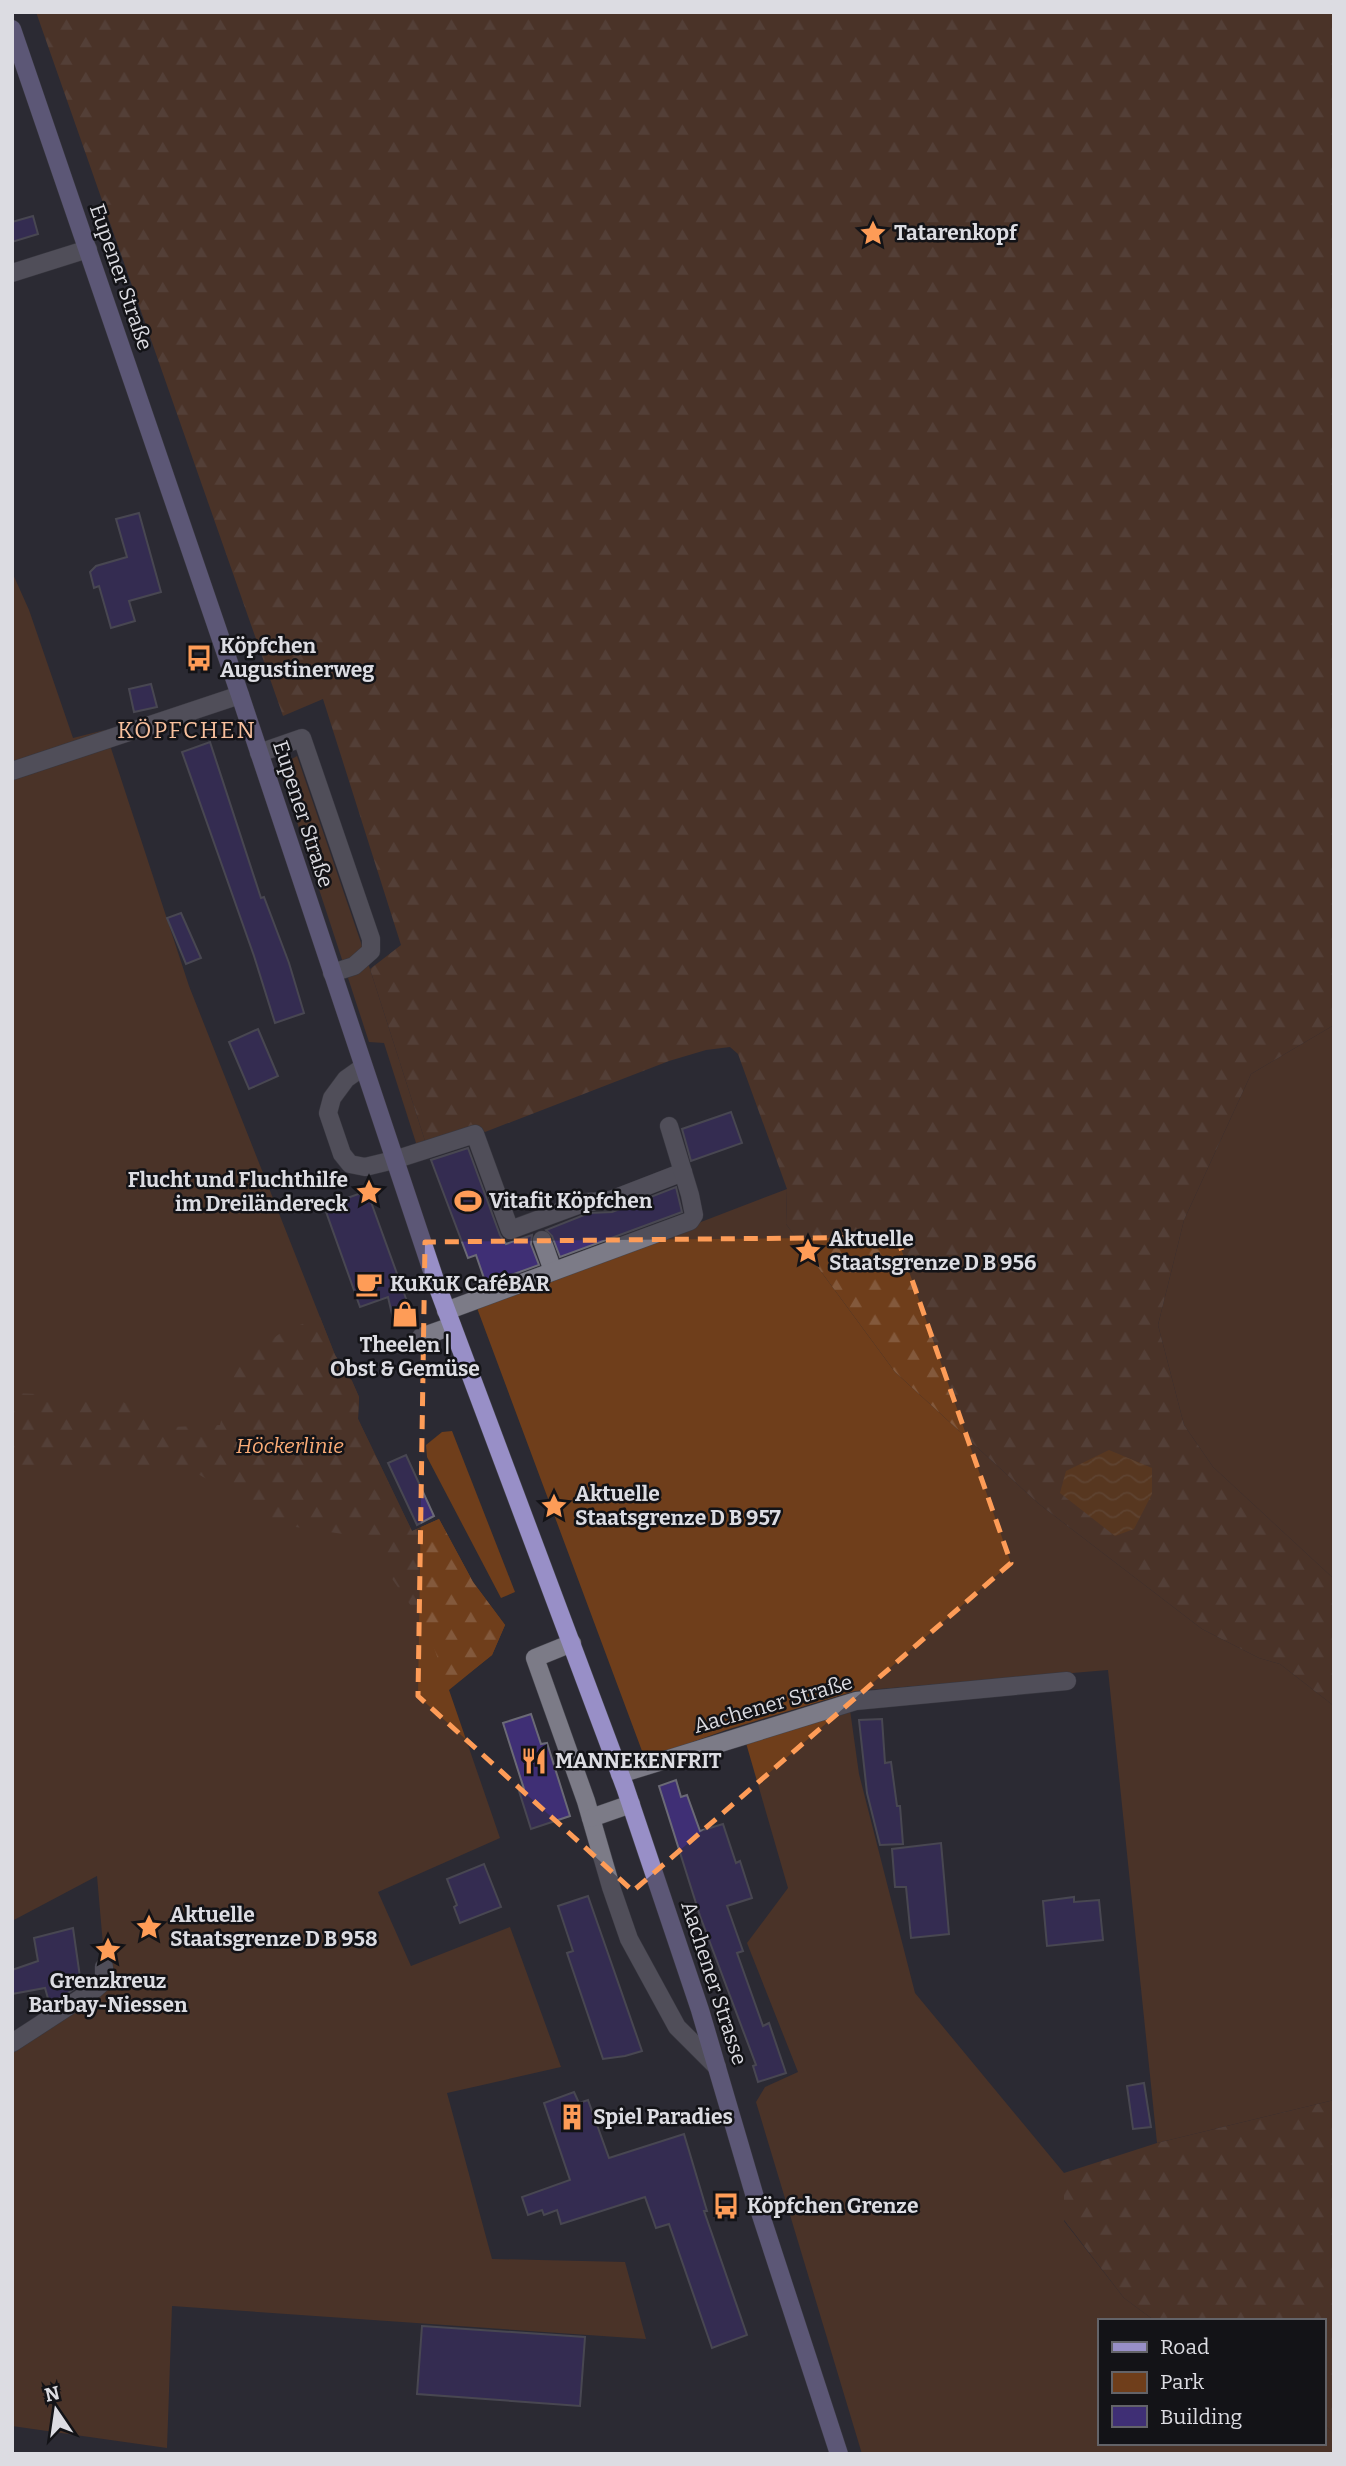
<svg xmlns="http://www.w3.org/2000/svg" width="1346" height="2466" font-family="Bitter,serif">
	<style>
		.green { fill: #6f3e1b }
		.forest { fill: url(#forest-firs) }
		.water { fill: url(#water-waves) }
		.building { fill: #3f2f75; stroke: #6b6a76; stroke-width: 2 }
		.lines { fill: none; stroke-linecap: round; stroke-linejoin: round }
		.minor-casing { stroke: #47474f; stroke-width: 19 }
		.major-casing { stroke: #47474f; stroke-width: 19 }
		.minor { stroke: #7c7b87; stroke-width: 18 }
		.major { stroke: #988fc7; stroke-width: 18 }
		.marked { fill: none; stroke: #fe9c57; stroke-width: 5; stroke-dasharray: 14 9; stroke-linejoin: round }
		.labels { text-anchor: middle; dominant-baseline: central; stroke-width: 5; stroke-linejoin: round; paint-order: stroke }
		.poi-label { font-size: 21px; font-weight: bold; fill: #dcdce2; stroke: #131317; text-anchor: start }
		.street-label { font-size: 21px; fill: #dcdce2; stroke: #131317 }
		.park-label { font-size: 21px; font-style: italic; fill: #fbac77; stroke: #131317 }
		.neighbourhood-label { font-size: 23px; letter-spacing: 2px; fill: #f8c09d; stroke: #131317 }
	</style>
	<defs>
		<pattern id="forest-firs" width="22" height="20" patternUnits="userSpaceOnUse" patternTransform="scale(1.75)"><rect width="22" height="20" fill="#6f3e1b"/><path d="M5 1l3.5 6h-7zM16 11l3.5 6h-7z" fill="#83593c"/></pattern>
		<pattern id="water-waves" width="16" height="10" patternUnits="userSpaceOnUse" patternTransform="scale(1.75)"><rect width="16" height="10" fill="#8d480b"/><path d="M0 5q4-4 8 0t8 0" fill="none" stroke="#9c622e"/></pattern>
	</defs>
	<rect width="100%" height="100%" fill="#2b2a33"/>
	<g class="green">
		<polygon points="12,572 29,610 73,738 105,730 189,986 335,1355 352,1381 359,1397 358,1419 412,1531 439,1519 473,1582 505,1625 492,1655 449,1690 500,1838 378,1892 411,1966 510,1927 561,2067 447,2093 492,2259 625,2262 646,2339 172,2306 167,2448 12,2426 12,2050 103,1990 105,1968 97,1876 12,1921"/>
		<polygon points="297,756 370,969 426,1144 417,1146 384,1043 369,1042 282,776 283,764"/>
		<polygon points="1334,1025 1334,1579 1213,1467 1184,1425 1158,1325 1184,1220 1251,1074"/>
		<polygon points="787,1189 786,1224 895,1372 1039,1504 1202,1629 1259,1658 1280,1664 1334,1706 1334,2100 1157,2143 1108,1670 855,1691 726,1730 645,1759 477,1308"/>
		<polygon points="452,1431 515,1592 501,1598 427,1457 426,1445 442,1432"/>
		<polygon points="850,1710 859,1774 915,1993 1064,2173 1064,2221 1124,2298 1155,2321 1099,2321 1099,2443 1323,2443 1323,2424 1334,2433 1334,2454 862,2454 756,2102 765,2087 798,2072 747,1943 788,1888 746,1743"/>
	</g>
	<g class="forest">
		<polygon points="36,12 1334,12 1334,1025 1251,1074 1184,1220 1158,1325 1184,1425 1213,1467 1334,1579 1334,1706 1280,1664 1259,1658 1202,1629 1039,1504 895,1372 786,1224 787,1189 738,1054 730,1047 706,1050 669,1061 485,1132 478,1127 426,1144 370,969 401,945 323,699 283,716"/>
		<polygon points="320,1317 335,1355 352,1381 359,1397 358,1419 412,1531 439,1519 473,1582 505,1625 492,1655 449,1689 427,1629 363,1537 262,1522 237,1497 198,1474 116,1467 12,1465 12,1393 114,1397 171,1427 220,1425 229,1386 240,1362 282,1332"/>
		<polygon points="1334,2100 1334,2433 1323,2424 1323,2321 1155,2321 1124,2298 1064,2220 1064,2173 1157,2143"/>
	</g>
	<polygon class="water" points="1109,1450 1152,1468 1152,1494 1134,1529 1115,1536 1060,1493 1066,1471"/>
	<g class="building">
		<polygon points="33,216 38,234 12,242 12,222"/>
		<polygon points="139,513 161,592 129,601 135,621 111,628 99,586 94,588 90,572 96,566 127,557 116,519"/>
		<polygon points="151,684 157,707 134,712 129,689"/>
		<polygon points="210,742 261,898 264,897 289,963 304,1013 275,1023 254,956 182,752"/>
		<polygon points="181,913 201,958 186,964 167,918"/>
		<polygon points="258,1029 278,1076 249,1089 229,1042"/>
		<polygon points="731,1112 742,1143 691,1161 682,1129"/>
		<polygon points="468,1148 500,1235 506,1244 532,1235 531,1244 539,1265 486,1284 476,1255 468,1258 431,1160"/>
		<polygon points="676,1187 682,1212 560,1257 552,1236 546,1230 589,1213 612,1212"/>
		<polygon points="367,1191 404,1293 413,1319 394,1323 388,1297 360,1307 324,1206"/>
		<polygon points="406,1455 434,1516 417,1525 388,1463"/>
		<polygon points="531,1714 541,1744 547,1743 570,1816 531,1829 519,1791 524,1789 503,1723"/>
		<polygon points="882,1719 885,1763 891,1762 897,1806 900,1806 903,1844 880,1845 867,1793 859,1720"/>
		<polygon points="676,1780 681,1797 687,1795 700,1831 723,1824 736,1863 740,1861 752,1898 727,1906 743,1951 737,1953 763,2026 769,2023 786,2073 758,2082 753,2066 756,2065 700,1916 659,1786"/>
		<polygon points="941,1843 949,1934 911,1938 906,1887 895,1887 892,1849"/>
		<polygon points="484,1864 501,1907 460,1923 454,1907 457,1905 447,1879"/>
		<polygon points="588,1896 642,2051 625,2056 603,2059 567,1953 573,1951 558,1906"/>
		<polygon points="1074,1897 1074,1902 1099,1900 1103,1940 1047,1946 1043,1901"/>
		<polygon points="73,1928 81,1984 56,2001 49,2002 45,1988 12,1994 12,1970 38,1961 34,1938"/>
		<polygon points="1144,2083 1151,2127 1133,2129 1127,2086"/>
		<polygon points="574,2092 579,2103 588,2100 609,2158 684,2134 707,2211 704,2211 747,2335 712,2348 669,2224 656,2228 645,2197 561,2224 557,2210 544,2215 542,2210 528,2215 522,2197 570,2180 544,2103"/>
		<polygon points="422,2326 585,2337 580,2406 417,2394"/>
	</g>
	<g class="lines">
		<g class="minor-casing">
			<g id="minor">
				<polyline points="12,273 88,249"/>
				<polyline points="259,753 302,738 371,939 371,951 354,966 332,973"/>
				<polyline points="12,771 240,695"/>
				<polyline points="363,1067 346,1079 332,1098 328,1113 342,1154 350,1164 365,1167 394,1160 475,1134 510,1230 586,1202 608,1201 683,1172"/>
				<polyline points="542,1240 553,1271"/>
				<polyline points="446,1311 690,1221 694,1215 690,1195 669,1126"/>
				<polyline points="421,1337 452,1326"/>
				<polyline points="572,1643 535,1658 586,1801 611,1887 629,1939 677,2027 717,2067"/>
				<polyline points="620,1774 856,1701 1067,1681"/>
				<polyline points="591,1818 631,1804"/>
				<polyline points="12,2043 95,1989 104,1981 104,1967"/>
			</g>
		</g>
		<g class="major-casing">
			<polyline id="major" points="12,29 240,695 435,1280 625,1787 700,2010 755,2197 839,2454"/>
		</g>
		<use href="#minor" class="minor"/>
		<use href="#major" class="major"/>
	</g>
	<path d="M0 0H1346V2466H0ZM897,1237L1011,1563L633,1891L418,1696L425,1242Z" fill="#2b2a33" fill-opacity=".55" fill-rule="evenodd"/>
	<path class="marked" d="M897,1237L1011,1563L633,1891L418,1696L425,1242Z"/>
	<defs>
		<g id="sight-bare" transform="scale(2.1)"><path d="M0-6L1.8-2.2L6-1.7L2.9 1.2L3.7 5.4L0 3.3L-3.7 5.4L-2.9 1.2L-6-1.7L-1.8-2.2Z" fill="#fe9c57" stroke="#131317" stroke-width="2.5" paint-order="stroke"/></g>
		<g id="bus-bare" transform="scale(2.1)"><path d="M-5-6H5V4H4V6H2V4H-2V6H-4V4H-5ZM-3.5-4V0h7V-4ZM-3.5 1.2v1.5H-2V1.2ZM2 1.2v1.5H3.5V1.2Z" fill="#fe9c57" stroke="#131317" stroke-width="2.5" paint-order="stroke"/></g>
		<g id="stadium-bare" transform="scale(2.1)"><path d="M0-5a6.5 5 0 1 0 0 10a6.5 5 0 1 0 0-10ZM-3.5-1.8h7v3.6h-7Z" fill="#fe9c57" stroke="#131317" stroke-width="2.5" paint-order="stroke"/></g>
		<g id="cafe-bare" transform="scale(2.1)"><path d="M-5.5-4.5H6V0H3Q3 3.5 0 3.5H-2.5Q-5.5 3.5-5.5 0ZM3-3.2v2h1.7v-2ZM-6 4.5H4V6H-6Z" fill="#fe9c57" stroke="#131317" stroke-width="2.5" paint-order="stroke"/></g>
		<g id="shop-bare" transform="scale(2.1)"><path d="M-5-2.5h2.3a2.7 3.5 0 0 1 5.4 0H5L5.5 6h-11ZM-1.5-2.5h3a1.5 2.3 0 0 0-3 0Z" fill="#fe9c57" stroke="#131317" stroke-width="2.5" paint-order="stroke"/></g>
		<g id="restaurant-bare" transform="scale(2.1)"><path d="M-5-6h1v4h1v-4h1v4h1v-4h1v5L-1.5 .5V6h-2V.5L-5-1ZM5-6V6H3V1.5H1.5Q1.5-4 5-6Z" fill="#fe9c57" stroke="#131317" stroke-width="2.5" paint-order="stroke"/></g>
		<g id="building-bare" transform="scale(2.1)"><path d="M-4-6H4V6H1V3H-1V6H-4ZM-2.5-4.3h1.7v1.8h-1.7ZM.8-4.3h1.7v1.8H.8ZM-2.5-1h1.7V.8h-1.7ZM.8-1h1.7V.8H.8Z" fill="#fe9c57" stroke="#131317" stroke-width="2.5" paint-order="stroke"/></g>
	</defs>
	<g fill-rule="evenodd">
		<use href="#sight-bare" x="873" y="233"/>
		<use href="#bus-bare" x="199" y="658"/>
		<use href="#sight-bare" x="369" y="1192"/>
		<use href="#stadium-bare" x="468" y="1201"/>
		<use href="#sight-bare" x="808" y="1251"/>
		<use href="#cafe-bare" x="369" y="1284"/>
		<use href="#shop-bare" x="405" y="1314"/>
		<use href="#sight-bare" x="554" y="1506"/>
		<use href="#restaurant-bare" x="534" y="1761"/>
		<use href="#sight-bare" x="149" y="1927"/>
		<use href="#sight-bare" x="108" y="1950"/>
		<use href="#building-bare" x="572" y="2117"/>
		<use href="#bus-bare" x="726" y="2206"/>
	</g>
	<g class="labels">
		<g class="poi-label">
			<text x="894" y="233">Tatarenkopf</text>
			<text x="220" y="646">Köpfchen<tspan x="220" dy="24">Augustinerweg</tspan></text>
			<text x="348" y="1180" text-anchor="end">Flucht und Fluchthilfe<tspan x="348" dy="24">im Dreiländereck</tspan></text>
			<text x="489" y="1201">Vitafit Köpfchen</text>
			<text x="829" y="1239">Aktuelle<tspan x="829" dy="24">Staatsgrenze D B 956</tspan></text>
			<text x="390" y="1284">KuKuK CaféBAR</text>
			<text x="405" y="1345" text-anchor="middle">Theelen |<tspan x="405" dy="24">Obst &amp; Gemüse</tspan></text>
			<text x="575" y="1494">Aktuelle<tspan x="575" dy="24">Staatsgrenze D B 957</tspan></text>
			<text x="555" y="1761">MANNEKENFRIT</text>
			<text x="170" y="1915">Aktuelle<tspan x="170" dy="24">Staatsgrenze D B 958</tspan></text>
			<text x="108" y="1981" text-anchor="middle">Grenzkreuz<tspan x="108" dy="24">Barbay-Niessen</tspan></text>
			<text x="593" y="2117">Spiel Paradies</text>
			<text x="747" y="2206">Köpfchen Grenze</text>
		</g>
		<g class="street-label">
			<text transform="translate(121 277) rotate(71)">Eupener Straße</text>
			<text transform="translate(303 814) rotate(72)">Eupener Straße</text>
			<text transform="translate(773 1704) rotate(-16)">Aachener Straße</text>
			<text transform="translate(714 1983) rotate(72)">Aachener Strasse</text>
		</g>
		<g class="park-label">
			<text x="290" y="1446">Höckerlinie</text>
		</g>
		<g class="neighbourhood-label">
			<text x="187" y="730">KÖPFCHEN</text>
		</g>
	</g>
	<rect width="1346" height="2466" fill="none" stroke="#dcdce2" stroke-width="28"/>
	<rect x="1098" y="2319" width="228" height="126" fill="#131317" stroke="#636368" stroke-width="2"/>
	<rect x="1112" y="2342" width="35" height="10" fill="#988fc7" stroke="#636368" stroke-width="2"/>
	<text x="1160" y="2354" font-size="21" fill="#dcdce2">Road</text>
	<rect x="1112" y="2372" width="35" height="21" fill="#6f3e1b" stroke="#636368" stroke-width="2"/>
	<text x="1160" y="2389" font-size="21" fill="#dcdce2">Park</text>
	<rect x="1112" y="2406" width="35" height="21" fill="#3f2f75" stroke="#636368" stroke-width="2"/>
	<text x="1160" y="2424" font-size="21" fill="#dcdce2">Building</text>
	<g transform="translate(56 2410) rotate(347)" stroke="#131317" stroke-width="5" paint-order="stroke">
	<path d="M0-5L12 26L0 18L-12 26Z" fill="#dcdce2"/>
	<text y="-10" font-size="19" font-weight="bold" text-anchor="middle" fill="#dcdce2">N</text>
	</g>
</svg>
